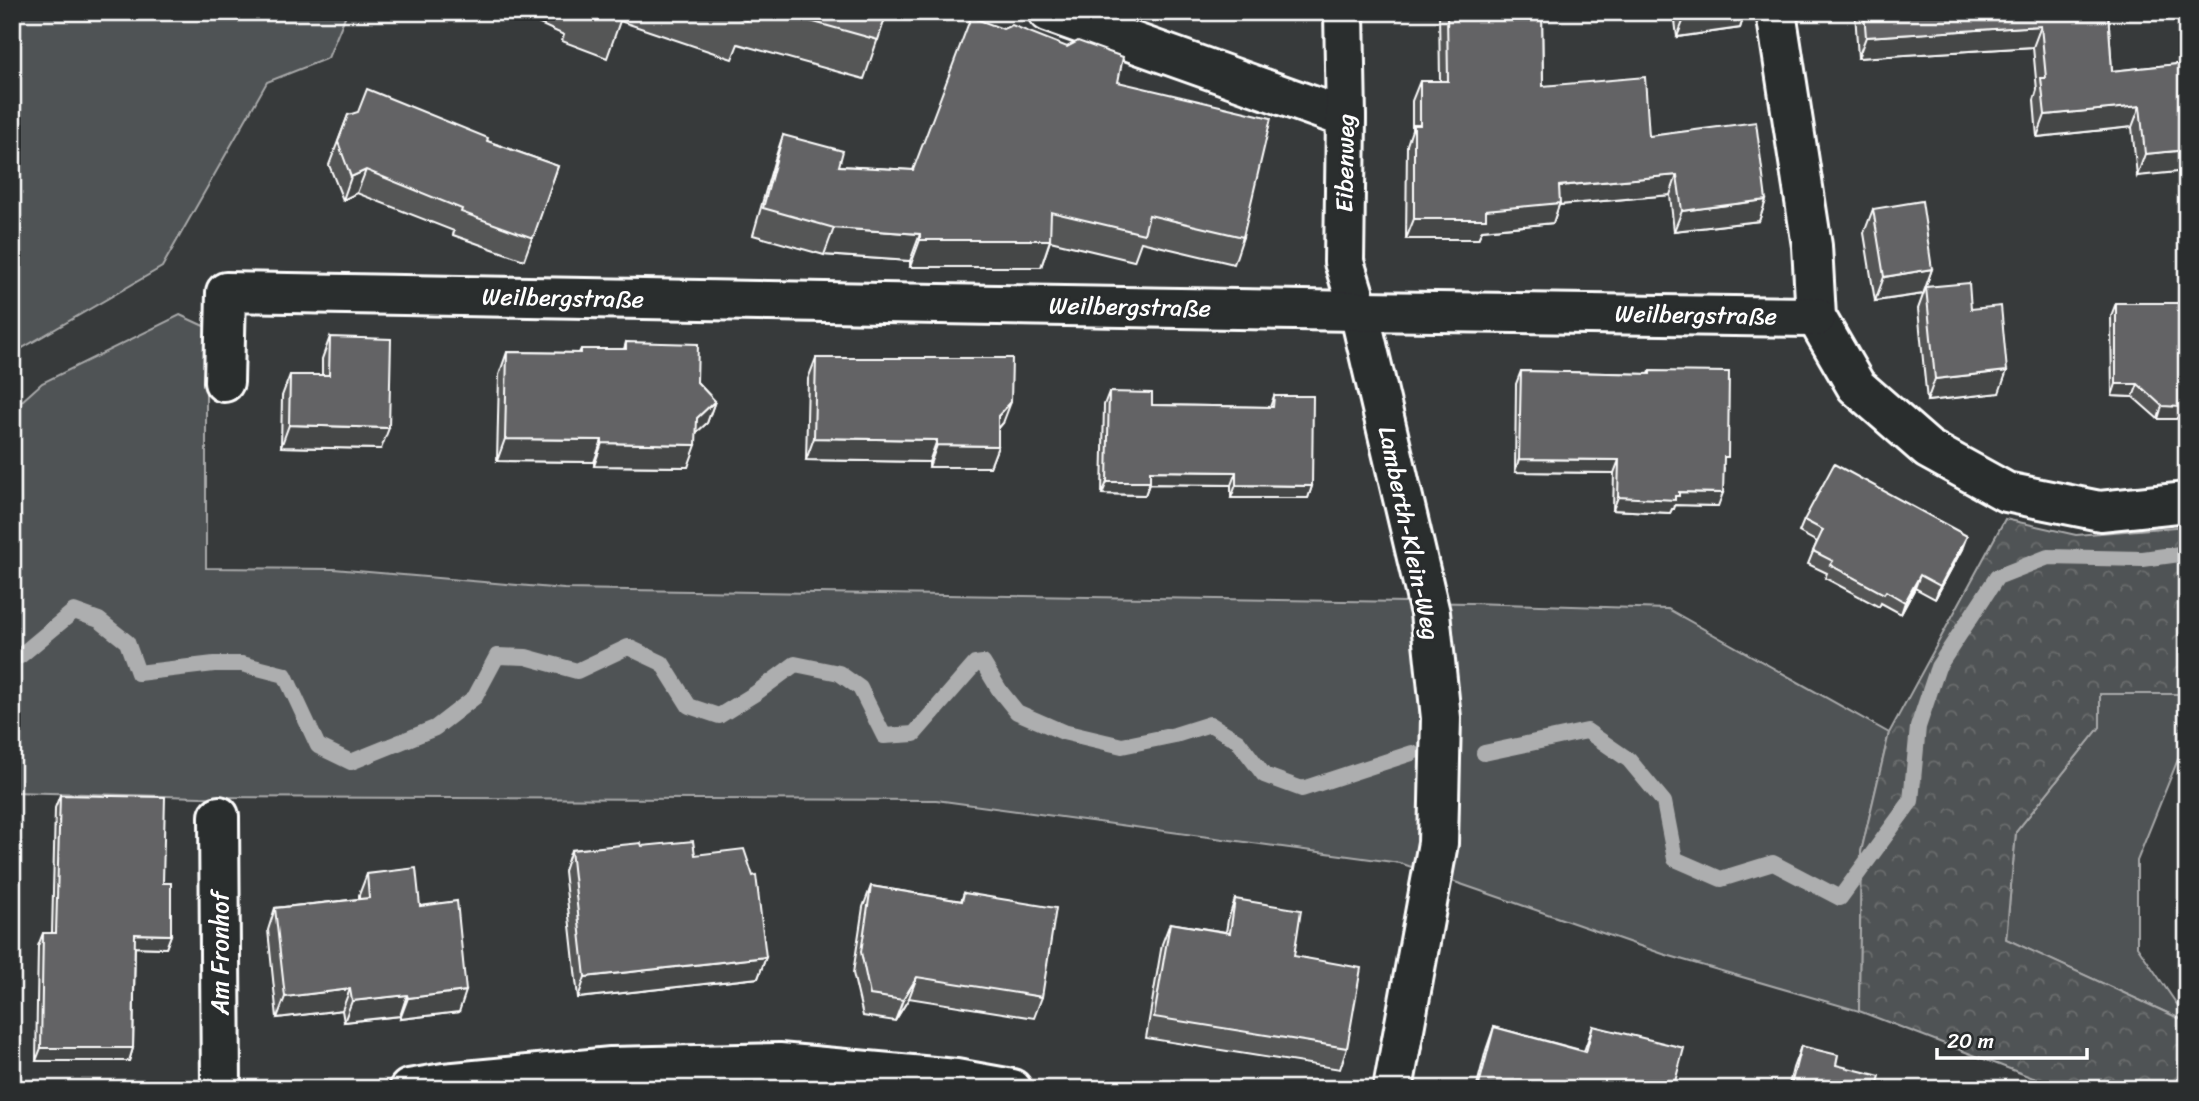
<svg xmlns="http://www.w3.org/2000/svg" width="2199" height="1101" font-family="Sriracha,sans-serif">
	<style>
		.grass { fill: #505354; stroke: #a8a9aa; stroke-width: 2 }
		.forest { fill: url(#forest-crowns); stroke: #a8a9aa; stroke-width: 2 }
		.lines { fill: none; stroke-linecap: round; stroke-linejoin: round }
		.stream { stroke: #adaeaf; stroke-width: 16 }
		.minor-casing { stroke: #fff; stroke-width: 44 }
		.minor { stroke: #2a2d2e; stroke-width: 38 }
		.wall { fill: #555657; stroke: #fff; stroke-width: 2 }
		.shaded-wall { fill: #454647; stroke: #fff; stroke-width: 2 }
		.building { fill: #636465; stroke: #fff; stroke-width: 2 }
		.labels { text-anchor: middle; dominant-baseline: central; stroke-width: 6; stroke-linejoin: round; paint-order: stroke }
		.street-label { font-size: 24px; fill: #fff; stroke: #2a2d2e }
	</style>
	<defs>
		<pattern id="forest-crowns" width="20" height="18" patternUnits="userSpaceOnUse" patternTransform="scale(1.75)"><rect width="20" height="18" fill="#505354"/><path d="M2 6a3 3 0 1 1 6 0M12 15a3 3 0 1 1 6 0" fill="none" stroke="#6a6d6e"/></pattern>
	</defs>
	<rect width="100%" height="100%" fill="#373a3b"/>
	<filter id="ink" filterUnits="userSpaceOnUse"><feTurbulence type="fractalNoise" baseFrequency=".0143" numOctaves="2"/><feDisplacementMap in="SourceGraphic" scale="14" xChannelSelector="R" yChannelSelector="G"/><feConvolveMatrix kernelMatrix="1 2 1 2 8 2 1 2 1" color-interpolation-filters="sRGB"/></filter>
	<g filter="url(#ink)">
		<g class="grass">
			<polygon points="12,12 347,12 328,58 267,82 162,267 12,354"/>
			<polygon points="180,315 206,327 206,568 334,569 564,589 1471,603 1668,609 1889,733 1861,852 1859,1011 1663,954 1400,863 936,800 201,797 12,792 12,410 42,383"/>
			<polygon points="2100,693 2187,694 2187,737 2137,861 2137,946 2187,1019 2187,1022 2006,939 2016,832 2100,727"/>
		</g>
		<polygon class="forest" points="2005,519 2076,535 2187,526 2187,694 2100,694 2100,727 2016,832 2006,939 2187,1022 2187,1089 2062,1089 1859,1011 1861,852 1889,733"/>
		<g class="lines">
			<g class="stream">
				<polyline points="12,653 20,656 74,611 99,620 127,642 138,673 214,664 242,664 285,675 318,746 351,762 435,728 475,697 497,656 526,657 577,671 628,647 662,663 689,706 719,716 756,693 795,664 839,673 860,688 884,736 914,734 975,664 983,663 1000,691 1017,712 1063,732 1122,746 1175,735 1210,724 1238,741 1264,775 1302,789 1412,753"/>
				<polyline points="1484,753 1587,731 1629,760 1664,802 1675,859 1721,879 1773,863 1840,898 1911,801 1918,727 1938,667 1997,577 2048,557 2143,559 2187,553"/>
			</g>
			<g class="minor-casing">
				<g id="minor">
					<polyline points="1048,12 1346,118"/>
					<polyline points="1344,12 1346,118 1344,262 1359,311 1430,613 1441,718 1438,843 1393,1089"/>
					<polyline points="1776,12 1812,246 1816,317 1856,386 1928,449 2006,492 2100,511 2187,502"/>
					<polyline points="224,382 226,292 1359,311 1816,317"/>
					<polyline points="219,816 221,1089"/>
					<polyline points="409,1089 444,1083 611,1067 779,1063 956,1079 1012,1089"/>
				</g>
			</g>
			<use href="#minor" class="minor"/>
		</g>
		<g class="wall">
			<polygon points="506,12 887,12 864,79 738,44 732,59 620,21 607,58 562,41 564,35 529,19"/>
			<polygon points="1244,12 1257,12 1256,16"/>
			<polygon points="1439,12 1542,12 1543,86 1649,136 1766,200 1759,221 1674,231 1670,195 1559,205 1553,223 1482,230 1478,239 1406,239 1407,145 1412,130 1412,101 1420,81 1440,81"/>
			<polygon points="1674,12 1745,12 1740,28 1677,37"/>
			<polygon points="1855,12 2108,12 2112,71 2187,63 2137,176 2132,127 2037,137 2034,100 2037,90 2033,47 1858,58"/>
			<polygon points="1118,82 1243,237 1234,264 1141,242 1134,261 1050,241 1041,267 910,267 910,261 824,255 753,235 774,162 783,135 839,166 913,170"/>
			<polygon points="348,115 487,141 558,166 524,260 453,235 454,231 357,193 343,200 329,165"/>
			<polygon points="1873,209 1932,269 1923,294 1875,301 1864,233"/>
			<polygon points="2187,276 2187,409 2176,419 2158,419 2133,397 2112,396 2111,316 2116,303 2184,303 2184,283"/>
			<polygon points="1926,287 1971,309 1999,393 1927,401 1918,309"/>
			<polygon points="330,337 381,449 281,447 282,396 290,375 322,375 322,359"/>
			<polygon points="626,342 697,382 715,401 707,423 696,433 688,467 594,466 594,462 497,461 499,375 507,352 579,353 581,349 624,349"/>
			<polygon points="816,358 1003,423 998,429 998,446 990,467 929,467 929,462 806,460 808,379"/>
			<polygon points="1521,371 1649,374 1650,371 1724,468 1718,506 1675,505 1674,509 1672,509 1670,513 1613,510 1614,473 1515,472 1516,384"/>
			<polygon points="1109,392 1152,405 1270,407 1274,396 1312,486 1308,498 1231,498 1231,485 1149,484 1145,495 1102,494 1104,405"/>
			<polygon points="1804,520 1962,549 1935,599 1915,588 1901,614 1881,603 1879,607 1825,578 1827,573 1808,564 1817,542 1799,532"/>
			<polygon points="60,795 163,883 171,935 166,948 135,947 133,1048 129,1061 36,1061 38,946 43,933 52,933 55,808"/>
			<polygon points="642,846 695,855 766,957 758,978 578,998 564,871 571,850"/>
			<polygon points="367,874 420,906 459,1012 400,1019 400,1016 344,1022 342,1010 277,1018 268,930 275,908 359,899 359,895"/>
			<polygon points="871,886 961,901 964,893 1042,997 1034,1018 909,998 895,1021 863,1016 853,973 863,907"/>
			<polygon points="1235,899 1294,956 1347,1048 1340,1069 1146,1038 1162,944 1170,923 1226,932 1228,920"/>
			<polygon points="1593,1026 1673,1089 1476,1089 1486,1050 1494,1027 1584,1051"/>
			<polygon points="1801,1046 1836,1065 1876,1089 1788,1089 1793,1068"/>
		</g>
		<g class="shaded-wall">
			<polygon points="1696,12 1745,12 1740,28 1677,37 1686,14"/>
			<polygon points="2041,26 2033,47 1858,58 1866,37"/>
			<polygon points="2140,106 2132,127 2037,137 2045,115"/>
			<polygon points="2187,150 2187,171 2137,176 2145,154"/>
			<polygon points="366,170 357,193 343,200 351,177"/>
			<polygon points="1677,175 1670,195 1559,205 1553,223 1482,230 1478,239 1406,239 1414,219 1486,210 1559,186"/>
			<polygon points="1766,200 1759,221 1674,231 1682,211"/>
			<polygon points="834,228 920,234 910,261 824,255"/>
			<polygon points="920,240 1050,240 1041,267 910,267"/>
			<polygon points="1932,269 1923,294 1875,301 1884,277"/>
			<polygon points="2007,371 1999,393 1927,401 1935,379"/>
			<polygon points="2116,384 2138,384 2133,397 2112,396"/>
			<polygon points="715,401 707,423 688,440 697,418"/>
			<polygon points="2187,401 2187,409 2176,419 2158,419 2162,406"/>
			<polygon points="1011,402 1003,423 990,437 998,416"/>
			<polygon points="289,425 389,428 381,449 281,447"/>
			<polygon points="814,438 937,440 929,462 806,460"/>
			<polygon points="505,439 602,440 594,462 497,461"/>
			<polygon points="602,443 696,445 688,467 594,466"/>
			<polygon points="937,445 998,446 990,467 929,467"/>
			<polygon points="1519,459 1619,460 1614,473 1515,472"/>
			<polygon points="1150,471 1236,472 1231,485 1149,484 1145,495 1102,494 1107,482"/>
			<polygon points="1236,485 1312,486 1308,498 1231,498"/>
			<polygon points="1679,492 1723,493 1718,506 1675,505 1674,509 1672,509 1670,513 1613,510 1618,497 1675,496"/>
			<polygon points="1967,536 1962,549 1935,599 1940,586"/>
			<polygon points="1920,575 1915,588 1901,614 1905,602"/>
			<polygon points="135,934 171,935 166,948 131,947"/>
			<polygon points="766,957 758,978 578,998 585,977"/>
			<polygon points="917,977 909,998 895,1021 903,1000"/>
			<polygon points="350,989 342,1010 277,1018 285,997"/>
			<polygon points="466,991 459,1012 400,1019 408,998"/>
			<polygon points="407,995 400,1016 344,1022 352,1001"/>
			<polygon points="41,1048 133,1048 129,1061 36,1061"/>
		</g>
		<g class="building">
			<polygon points="604,12 623,12 621,19"/>
			<polygon points="723,12 749,12 746,20"/>
			<polygon points="778,12 887,12 878,40"/>
			<polygon points="1447,12 1542,12 1543,86 1645,77 1649,136 1756,122 1766,200 1682,211 1677,175 1559,186 1560,203 1486,210 1486,219 1414,219 1414,125 1420,125 1420,81 1448,81"/>
			<polygon points="1864,12 2108,12 2112,71 2187,63 2187,150 2145,154 2140,106 2045,115 2041,78 2046,78 2041,26 1866,37"/>
			<polygon points="971,17 1003,29 1012,25 1067,47 1078,41 1123,57 1118,82 1271,118 1243,237 1149,215 1144,234 1051,212 1050,240 920,240 920,234 834,228 763,208 783,135 843,151 839,166 913,170"/>
			<polygon points="367,89 488,138 487,141 558,166 533,238 461,212 462,209 366,170 351,177 338,142 348,115 358,112"/>
			<polygon points="1922,201 1932,269 1884,277 1873,209"/>
			<polygon points="1969,283 1971,309 2001,306 2007,371 1935,379 1926,287"/>
			<polygon points="2116,303 2187,303 2187,401 2181,407 2162,406 2138,384 2116,384"/>
			<polygon points="330,337 391,339 389,428 289,425 290,375 329,375"/>
			<polygon points="626,342 698,344 697,382 715,401 697,418 696,445 602,443 602,440 505,439 507,352 581,353 581,349 626,349"/>
			<polygon points="816,358 1012,358 1011,402 998,416 998,446 937,445 937,440 814,438"/>
			<polygon points="1521,371 1650,374 1650,371 1729,372 1728,457 1724,457 1723,493 1679,492 1679,496 1675,496 1675,500 1618,497 1619,460 1519,459"/>
			<polygon points="1109,392 1152,393 1152,405 1273,407 1274,396 1313,396 1312,486 1236,485 1236,472 1150,471 1150,482 1107,482"/>
			<polygon points="1834,464 1967,536 1940,586 1920,575 1905,602 1886,591 1884,594 1830,565 1833,561 1813,551 1823,530 1804,520"/>
			<polygon points="60,795 165,797 163,883 171,883 171,935 135,934 133,1048 41,1048 43,933 56,933"/>
			<polygon points="693,841 695,855 744,849 753,876 756,875 766,957 585,977 571,850 641,843 642,846"/>
			<polygon points="416,868 420,906 457,901 466,991 408,998 407,995 352,1001 350,989 285,997 275,908 369,898 367,874"/>
			<polygon points="871,886 962,901 964,893 1056,908 1042,997 917,977 903,1000 870,995 861,952"/>
			<polygon points="1235,899 1301,910 1294,956 1361,968 1347,1048 1154,1017 1170,923 1230,933"/>
			<polygon points="1593,1026 1684,1048 1673,1089 1478,1089 1494,1027 1586,1052"/>
			<polygon points="1801,1046 1838,1055 1836,1065 1880,1076 1876,1089 1790,1089"/>
		</g>
	</g>
	<g class="labels">
		<g class="street-label">
			<text transform="translate(1345 163) rotate(-89)">Eibenweg</text>
			<text transform="translate(563 298) rotate(1)">Weilbergstraße</text>
			<text transform="translate(1130 307) rotate(1)">Weilbergstraße</text>
			<text transform="translate(1696 315) rotate(1)">Weilbergstraße</text>
			<text transform="translate(1409 533) rotate(78)">Lamberth-Klein-Weg</text>
			<text transform="translate(220 953) rotate(-90)">Am Fronhof</text>
		</g>
	</g>
	<rect width="2199" height="1101" fill="none" stroke="#2a2d2e" stroke-width="42"/>
	<rect x="21" y="21" width="2157" height="1059" fill="none" stroke="#fff" stroke-width="2.5" filter="url(#ink)"/>
	<path d="M1937 1048v10h150v-10" fill="none" stroke="#ffffff" stroke-width="3.5"/>
	<text x="1947" y="1048" font-size="21" fill="#ffffff" stroke="#2a2d2e" stroke-width="5" paint-order="stroke">20 m</text>
</svg>
